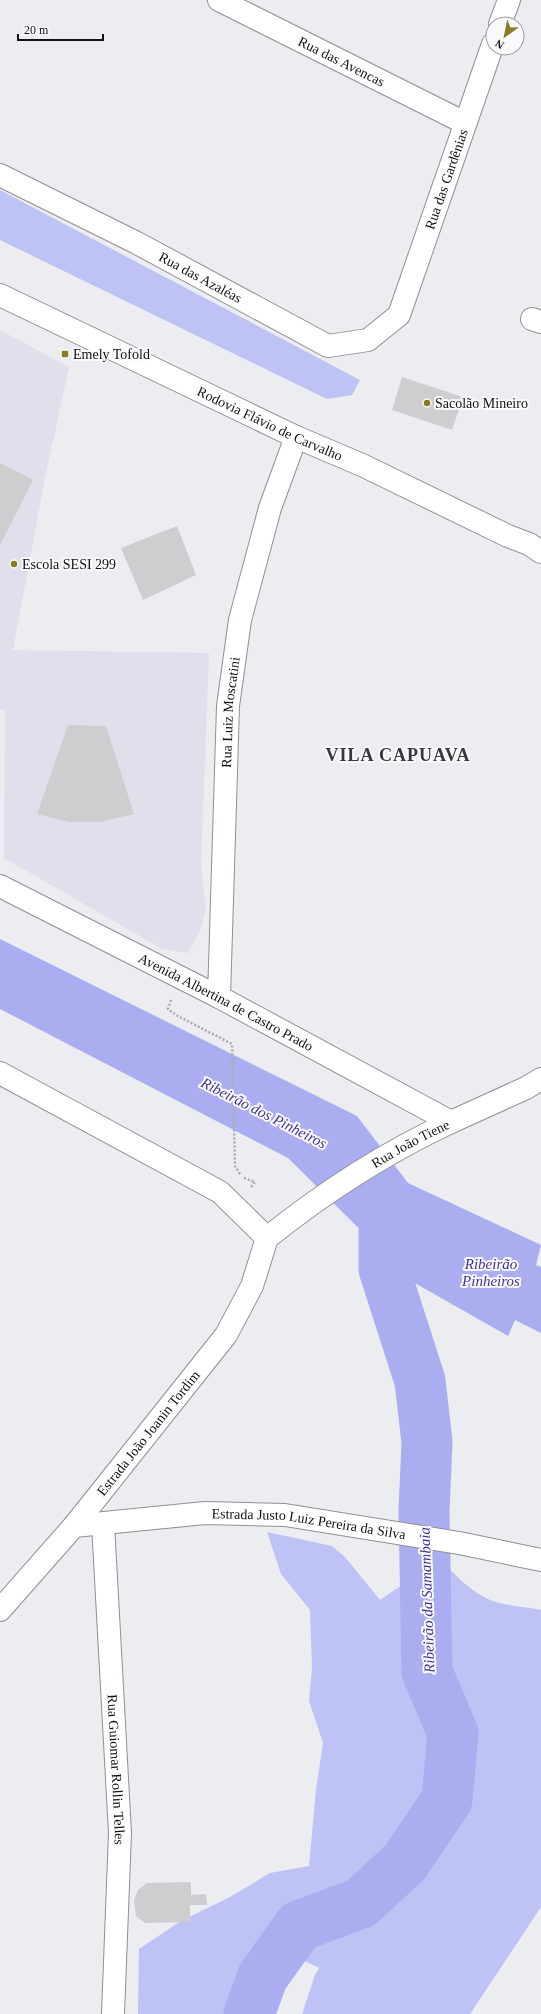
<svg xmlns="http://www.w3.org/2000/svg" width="541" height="2014" font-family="Georgia,serif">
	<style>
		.built { fill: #dfe0eb }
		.green { fill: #bec2f5 }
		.water { fill: #aaaef1 }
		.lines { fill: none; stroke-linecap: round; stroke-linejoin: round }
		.river { stroke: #aaaef1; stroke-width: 51 }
		.building { fill: #ceced1 }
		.minor-casing { stroke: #8f9092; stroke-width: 24 }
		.major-casing { stroke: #8f9092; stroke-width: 24 }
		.path { stroke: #a9aaad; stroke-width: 2.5; stroke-dasharray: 2 2; stroke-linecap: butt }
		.minor { stroke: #fff; stroke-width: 22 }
		.major { stroke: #fff; stroke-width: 22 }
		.poi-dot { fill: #897d23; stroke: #fafafd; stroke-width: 1.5 }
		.labels { text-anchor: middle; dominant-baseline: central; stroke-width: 4; stroke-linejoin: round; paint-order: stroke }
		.street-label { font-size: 14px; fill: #111112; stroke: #fafafd }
		.poi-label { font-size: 14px; fill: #111112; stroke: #fafafd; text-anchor: start }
		.water-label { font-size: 15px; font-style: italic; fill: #3d3393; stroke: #fafafd }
		.district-label { font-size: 18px; font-weight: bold; letter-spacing: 1px; fill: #39393c; stroke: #fafafd }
	</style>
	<rect width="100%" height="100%" fill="#ecedf0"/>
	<polygon class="built" points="0,330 69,367 45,478 13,650 209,653 201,865 206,909 201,929 188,953 162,949 4,858 5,711 0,709"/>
	<g class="green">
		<polygon points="0,190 360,380 352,395 327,399 0,240"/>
		<path d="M267,1532L332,1546L345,1557L380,1600L402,1585L427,1545C447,1565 466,1591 493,1601C507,1606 526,1607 541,1610V1907L470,2014H302L315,1975L319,1968L301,1959L297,1966L257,1991L234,2014H138L139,1949L181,1921L230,1897L270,1873L309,1866L316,1790L323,1743L309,1701L312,1668L310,1610L281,1574Z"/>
	</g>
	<polygon class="water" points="0,939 357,1116 408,1183 541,1245 536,1265 541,1267 541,1333 515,1320 508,1336 413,1282 288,1158 0,1009"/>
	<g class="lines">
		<polyline class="river" points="249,2014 263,1976 299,1926 361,1903 405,1862 447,1800 453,1733 427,1672 424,1511 427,1442 420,1381 384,1269 384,1219"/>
	</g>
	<g class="building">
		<polygon points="402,377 463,397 452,430 392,410"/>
		<polygon points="0,463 33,480 0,545"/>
		<polygon points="177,526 196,575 143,600 121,548"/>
		<polygon points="68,725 106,726 134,814 100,822 69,822 37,814"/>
		<polygon points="191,1882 191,1895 206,1894 207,1905 190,1905 190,1922 145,1923 136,1916 134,1901 138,1890 147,1883"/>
	</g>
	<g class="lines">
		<g class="minor-casing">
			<g id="minor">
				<path id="s1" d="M219,0L465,123"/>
				<polyline points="500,24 509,0"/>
				<path id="s2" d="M0,175L137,243L328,346L368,340L399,315L493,44"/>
				<polyline points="532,319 541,322"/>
				<path id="s3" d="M219,997L228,706L240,620L270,508L296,437"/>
				<polyline points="451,1122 526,1088 541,1079"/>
				<path id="s4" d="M103,1524L120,1833L113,2014"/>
				<polyline points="0,1610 74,1526"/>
			</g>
		</g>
		<g class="major-casing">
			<g id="major">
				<path id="s5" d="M0,295L296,437L362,465L508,536L529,544L541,552"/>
				<path id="s6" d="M0,886L219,997L451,1122"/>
				<polyline points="0,1073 220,1192 267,1238"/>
				<path id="s7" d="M267,1238C323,1193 385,1153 451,1122"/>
				<path id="s8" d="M74,1526L205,1513L285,1515L459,1543L541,1560"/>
				<path id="s9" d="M74,1526L226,1335L252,1286L267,1238"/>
			</g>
		</g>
		<g class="path">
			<polyline points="171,1000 168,1009 176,1015 232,1044 235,1166 240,1174"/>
			<polyline points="244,1178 255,1182 251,1187"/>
		</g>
		<use href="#minor" class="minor"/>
		<use href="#major" class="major"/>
	</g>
	<g class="poi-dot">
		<rect x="61" y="350" width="8" height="8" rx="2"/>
		<circle cx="427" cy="403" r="4"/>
		<circle cx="14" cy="564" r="4"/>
	</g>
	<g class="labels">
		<g class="street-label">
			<text stroke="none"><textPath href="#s1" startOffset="137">Rua das Avencas</textPath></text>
			<text stroke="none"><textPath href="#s2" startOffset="594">Rua das Gardênias</textPath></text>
			<text stroke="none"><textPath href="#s2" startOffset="225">Rua das Azaléas</textPath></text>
			<text stroke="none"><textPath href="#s5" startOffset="299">Rodovia Flávio de Carvalho</textPath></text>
			<text stroke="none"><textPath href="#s3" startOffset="285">Rua Luiz Moscatini</textPath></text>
			<text stroke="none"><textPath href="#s6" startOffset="254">Avenida Albertina de Castro Prado</textPath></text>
			<text stroke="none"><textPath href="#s7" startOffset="172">Rua João Tiene</textPath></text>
			<text stroke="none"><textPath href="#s9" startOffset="119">Estrada João Joanin Tordim</textPath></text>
			<text stroke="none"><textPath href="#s8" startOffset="236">Estrada Justo Luiz Pereira da Silva</textPath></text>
			<text stroke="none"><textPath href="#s4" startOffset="246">Rua Guiomar Rollin Telles</textPath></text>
		</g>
		<g class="poi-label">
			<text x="73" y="354">Emely Tofold</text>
			<text x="435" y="403">Sacolão Mineiro</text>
			<text x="22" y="564">Escola SESI 299</text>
		</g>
		<g class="water-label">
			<text transform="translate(264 1113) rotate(27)">Ribeirão dos Pinheiros</text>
			<text x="491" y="1264">Ribeirão<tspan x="491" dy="17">Pinheiros</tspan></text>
			<text transform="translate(427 1600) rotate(-92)">Ribeirão da Samambaia</text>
		</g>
		<g class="district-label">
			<text x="398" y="755">VILA CAPUAVA</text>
		</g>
	</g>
	<g transform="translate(505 36) rotate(213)"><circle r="19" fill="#fafafd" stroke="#9d9d9f"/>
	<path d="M0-3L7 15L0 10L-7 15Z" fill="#897d23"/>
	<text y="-6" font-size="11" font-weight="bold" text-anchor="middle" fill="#111112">N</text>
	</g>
	<path d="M18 34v6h85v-6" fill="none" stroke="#111112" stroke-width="2"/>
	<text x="24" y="34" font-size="12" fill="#111112" stroke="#fafafd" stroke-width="3" paint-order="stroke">20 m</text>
</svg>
